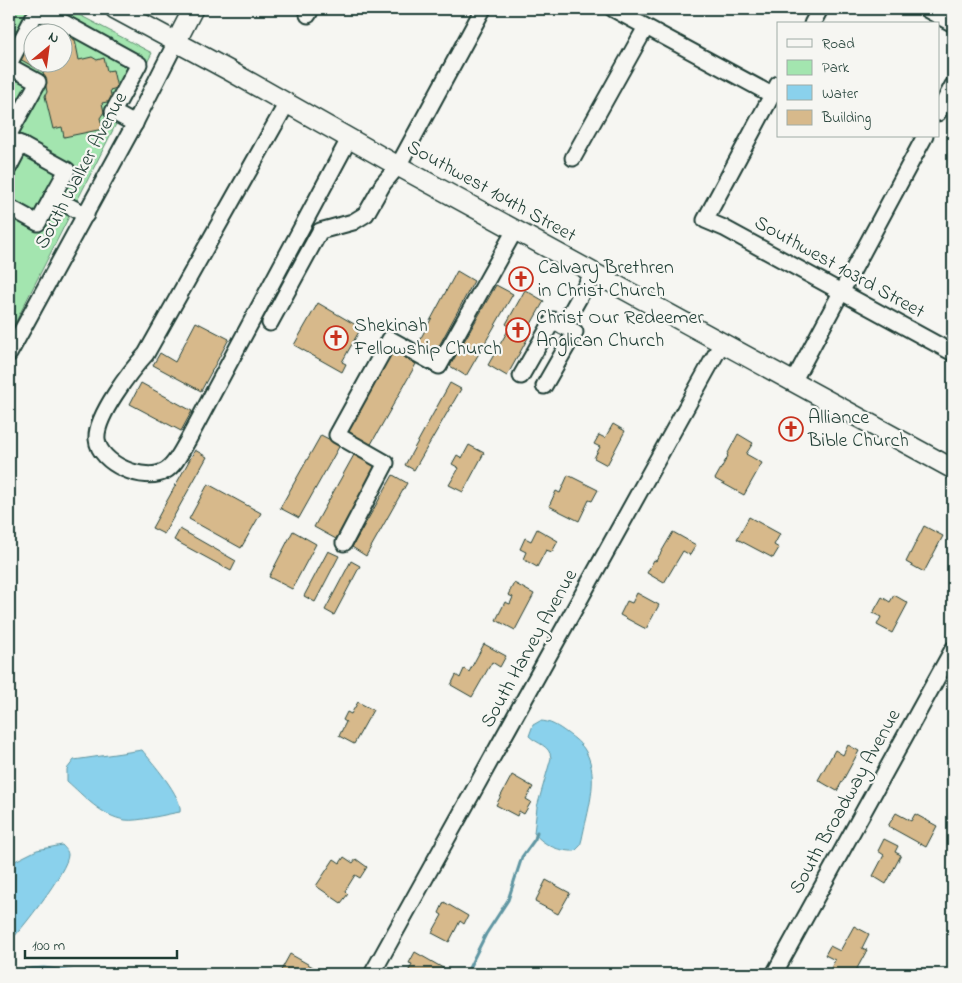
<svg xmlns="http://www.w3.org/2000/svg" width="962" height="983" font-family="'Indie Flower',sans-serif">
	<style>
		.green { fill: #a3e5af; stroke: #619172; fill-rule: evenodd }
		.water { fill: #8ad1ec; stroke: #5f96a2 }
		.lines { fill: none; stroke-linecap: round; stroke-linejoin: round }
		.stream { stroke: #5f96a2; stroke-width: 3 }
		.building { fill: #d7b98b; stroke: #1f3d34 }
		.minor-casing { stroke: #1f3d34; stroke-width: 19 }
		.major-casing { stroke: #1f3d34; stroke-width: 22 }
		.minor { stroke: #f6f6f2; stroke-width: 15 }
		.major { stroke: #f6f6f2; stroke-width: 19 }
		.labels { text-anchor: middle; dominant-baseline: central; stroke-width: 4.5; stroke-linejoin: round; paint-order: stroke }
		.street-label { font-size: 20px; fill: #1f3d34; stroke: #f6f6f2 }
		.poi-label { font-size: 20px; fill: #1f3d34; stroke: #f6f6f2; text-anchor: start }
	</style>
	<rect width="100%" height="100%" fill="#f6f6f2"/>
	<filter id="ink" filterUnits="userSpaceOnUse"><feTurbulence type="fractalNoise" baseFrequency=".02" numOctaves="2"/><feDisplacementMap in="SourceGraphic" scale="10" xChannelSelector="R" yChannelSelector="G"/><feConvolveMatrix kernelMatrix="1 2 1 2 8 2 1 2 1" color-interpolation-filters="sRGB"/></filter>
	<g filter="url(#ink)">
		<path class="green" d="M9,9H68L152,53L9,335ZM32,32H62V62H32Z"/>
		<g class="water">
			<path d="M540,721C550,721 559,727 567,733C574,738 582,744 586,752C600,778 587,813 582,839L580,846L575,851C560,852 543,845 534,833L537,807L551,758C550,745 537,744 529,736L533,725Z"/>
			<path d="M142,750C151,761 183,797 180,812C167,814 137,822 125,820C101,816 84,796 67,781V769L74,760Z"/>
			<path d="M62,845C65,848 68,851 68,855C68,870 21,931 9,942V864L37,850Z"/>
			<polygon points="44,967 72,971 79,974 15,974 30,968"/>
		</g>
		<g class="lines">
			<polyline class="stream" points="466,974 486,934 508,900 522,857 535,839 537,832"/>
		</g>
		<g class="building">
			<polygon points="62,33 75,40 79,60 92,57 97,60 104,58 107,71 113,70 117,88 110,90 112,101 102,103 104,112 100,118 103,129 64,137 62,127 53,129 45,96 47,92 43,72 18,58 25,44 30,47 32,43 32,62 62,62"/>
			<polygon points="457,271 474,281 433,357 416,347"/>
			<polygon points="496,285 513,294 466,376 450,366"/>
			<polygon points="525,290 544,301 526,333 529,336 507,376 488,365 510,327 506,324"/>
			<polygon points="318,303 361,328 342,362 346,364 342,372 294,345"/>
			<polygon points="196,322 229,339 201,391 153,365 160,353 175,362"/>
			<polygon points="393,351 416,364 370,446 347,433"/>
			<polygon points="141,383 192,411 181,431 130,404"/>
			<polygon points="450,383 461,389 414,470 405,465"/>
			<polygon points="613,424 625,431 607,465 594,458 600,447 594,444 599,435 605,438"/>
			<polygon points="738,434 753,443 746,454 762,463 744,495 715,479 728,456 727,455"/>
			<polygon points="321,435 340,445 299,518 280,508"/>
			<polygon points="469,445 484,453 463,492 449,485 459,468 452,464 457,455 462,458"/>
			<polygon points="195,450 207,457 164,534 152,528"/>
			<polygon points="355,453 377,465 336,539 314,527"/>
			<polygon points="393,475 407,483 366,556 352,547"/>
			<polygon points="568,475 598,490 592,501 589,500 579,521 549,506 556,491 560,493"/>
			<polygon points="208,484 261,513 241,548 189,519"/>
			<polygon points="749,517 780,534 774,545 779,548 773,558 737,539"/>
			<polygon points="924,526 943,536 924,572 906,562"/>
			<polygon points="180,529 236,561 231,571 174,540"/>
			<polygon points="537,529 558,541 552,552 546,550 537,567 523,559 526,552 520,549 525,538 531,541"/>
			<polygon points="293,531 316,544 292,589 269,577"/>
			<polygon points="673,532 696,545 690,555 683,551 664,583 647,573 654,560 656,561"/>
			<polygon points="328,551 339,556 315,602 304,596"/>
			<polygon points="351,561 360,566 334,615 325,610"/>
			<polygon points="514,583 534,594 515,630 496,620 505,602 510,604 513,597 508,595"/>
			<polygon points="637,593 659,605 646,629 620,615 627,601 632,603"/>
			<polygon points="894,595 908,603 892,633 877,625 881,617 873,613 882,597 890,602"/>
			<polygon points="484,644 506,656 500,667 492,662 472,697 451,685 456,675 460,678 464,669 469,672"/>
			<polygon points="358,702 373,710 354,744 339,736 346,722 343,720 347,712 351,714"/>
			<polygon points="848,745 859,751 837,791 818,780 835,750 843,755"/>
			<polygon points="512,775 533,787 526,799 531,802 524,814 519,811 517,816 496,805"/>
			<polygon points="896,813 911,821 915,814 937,826 926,847 888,826"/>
			<polygon points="884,839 898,846 895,852 901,855 886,884 873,876 884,855 878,851"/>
			<polygon points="344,857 353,863 356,859 367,867 360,878 355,875 345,891 348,894 341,903 316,886 334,859 340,863"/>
			<polygon points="546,880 570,893 558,914 535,902"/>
			<polygon points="444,902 468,916 464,924 460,921 449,942 432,933 442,915 439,913"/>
			<polygon points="854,926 869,934 862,948 867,950 854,974 828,974 835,960 825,955 830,946 840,951"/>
			<polygon points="415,952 443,968 439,974 407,974 412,964 409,963"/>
			<polygon points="290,954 313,967 308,974 279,974"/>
		</g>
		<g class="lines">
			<g class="minor-casing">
				<g id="minor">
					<polyline points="613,9 772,95"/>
					<polyline points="926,9 953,24"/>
					<polyline points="308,15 311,9"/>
					<polyline points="812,24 820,9"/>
					<polyline points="9,64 33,18 37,14 50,15 139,64 113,112 135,124"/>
					<polyline points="9,66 38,82 9,134"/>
					<polyline points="778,84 705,220 724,228 953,353"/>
					<path d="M287,103L146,354C131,370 95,417 97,439C99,464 145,483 165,471C175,466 182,450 188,440L349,139"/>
					<polyline points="938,113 953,85"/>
					<polyline points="9,138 67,170 52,197"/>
					<polyline points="573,158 646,27"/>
					<polyline points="9,167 21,144"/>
					<polyline points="9,207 38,223 52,197 86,215"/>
					<polyline points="270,323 320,231 353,222 366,214 383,184 398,166 483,9"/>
					<polyline points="9,354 133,127 176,42"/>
					<polyline points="521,376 553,320 563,326"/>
					<polyline points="793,382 925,136"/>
					<polyline points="544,386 575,332 563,326 593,273"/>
					<polyline points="344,543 386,463 337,435 390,339 439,366 515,230"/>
					<polyline points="372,974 722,343"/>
					<polyline points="774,974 953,649"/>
				</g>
			</g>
			<g class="major-casing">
				<g id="major">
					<polyline points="115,9 230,71 398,166 953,469"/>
					<polyline points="176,42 193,9"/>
				</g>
			</g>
			<use href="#minor" class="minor"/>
			<use href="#major" class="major"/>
		</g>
	</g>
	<defs>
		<g id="church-ring" transform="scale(1.25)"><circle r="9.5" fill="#f6f6f2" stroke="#c8321e" stroke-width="1.5"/><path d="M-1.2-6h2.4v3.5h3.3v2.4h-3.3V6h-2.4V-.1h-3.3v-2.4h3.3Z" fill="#c8321e"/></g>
	</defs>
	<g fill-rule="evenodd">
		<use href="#church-ring" x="521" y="279"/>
		<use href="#church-ring" x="518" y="330"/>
		<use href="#church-ring" x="336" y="338"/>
		<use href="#church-ring" x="791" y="429"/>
	</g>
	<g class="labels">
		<g class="street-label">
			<text transform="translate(82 171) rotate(-62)">South Walker Avenue</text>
			<text transform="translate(491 192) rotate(29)">Southwest 104th Street</text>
			<text transform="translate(839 268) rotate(29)">Southwest 103rd Street</text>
			<text transform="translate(530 649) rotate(-61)">South Harvey Avenue</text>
			<text transform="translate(846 802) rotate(-61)">South Broadway Avenue</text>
		</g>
		<g class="poi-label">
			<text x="538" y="268">Calvary Brethren<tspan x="538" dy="23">in Christ Church</tspan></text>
			<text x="536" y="318">Christ Our Redeemer<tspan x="536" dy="23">Anglican Church</tspan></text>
			<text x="354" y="326">Shekinah<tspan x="354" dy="23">Fellowship Church</tspan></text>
			<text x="808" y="418">Alliance<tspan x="808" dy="23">Bible Church</tspan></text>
		</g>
	</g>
	<rect width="962" height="983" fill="none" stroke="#f6f6f2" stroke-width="30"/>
	<rect x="15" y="15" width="932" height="953" fill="none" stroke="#1f3d34" stroke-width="2" filter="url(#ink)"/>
	<rect x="777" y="22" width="162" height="115" fill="#f6f6f2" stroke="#a0aca6"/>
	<rect x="787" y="39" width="25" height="8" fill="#f6f6f2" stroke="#a0aca6"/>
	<text x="822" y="48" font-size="15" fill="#1f3d34">Road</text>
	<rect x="787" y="60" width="25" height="15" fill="#a3e5af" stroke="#a0aca6"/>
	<text x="822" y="72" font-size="15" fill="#1f3d34">Park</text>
	<rect x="787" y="85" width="25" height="15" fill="#8ad1ec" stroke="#a0aca6"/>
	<text x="822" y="98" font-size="15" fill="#1f3d34">Water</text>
	<rect x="787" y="110" width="25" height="15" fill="#d7b98b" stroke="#a0aca6"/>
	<text x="822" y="122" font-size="15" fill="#1f3d34">Building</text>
	<g transform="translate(48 48) rotate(29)"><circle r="24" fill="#f6f6f2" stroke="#a0aca6"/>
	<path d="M0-4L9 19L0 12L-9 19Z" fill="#c8321e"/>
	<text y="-8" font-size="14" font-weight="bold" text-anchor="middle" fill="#1f3d34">N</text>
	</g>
	<path d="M25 950v8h152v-8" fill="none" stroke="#1f3d34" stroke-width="2.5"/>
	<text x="32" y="950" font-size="15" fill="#1f3d34" stroke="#f6f6f2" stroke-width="4" paint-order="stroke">100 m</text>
</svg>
